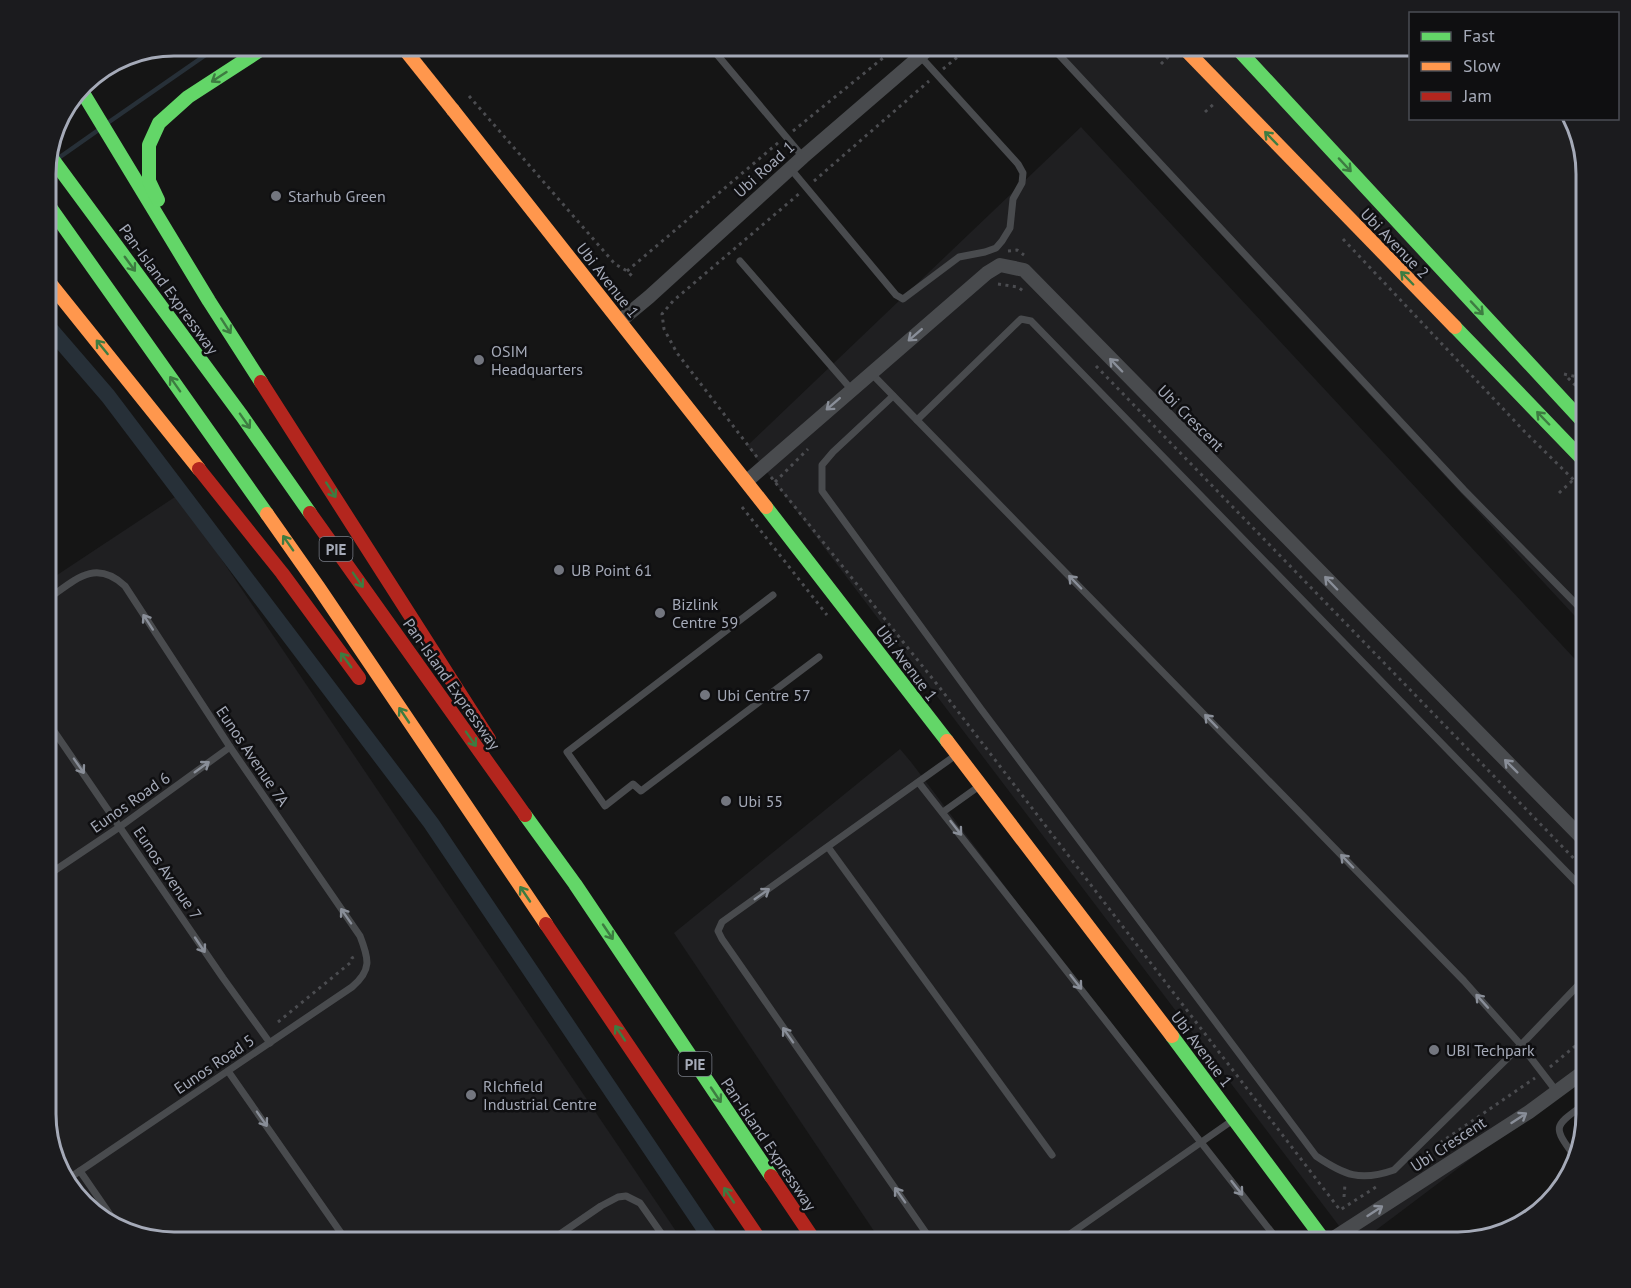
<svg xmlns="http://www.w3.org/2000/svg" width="1631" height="1288" font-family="'PT Sans',sans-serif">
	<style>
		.built { fill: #1f1f21 }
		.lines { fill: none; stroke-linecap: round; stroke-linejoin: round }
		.stream { stroke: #273038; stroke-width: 4.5 }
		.canal { stroke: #273038; stroke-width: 16 }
		.path { stroke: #4b4c50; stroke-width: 3; stroke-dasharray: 3 4.5; stroke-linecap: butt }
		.lane { stroke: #494b4e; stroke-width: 7 }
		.street { stroke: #494b4e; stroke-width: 14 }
		.fast { stroke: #63d668; stroke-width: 14 }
		.slow { stroke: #ff974d; stroke-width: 14 }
		.jam { stroke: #b3261e; stroke-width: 14 }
		.oneway { stroke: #3d7c41 }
		.oneway2 { stroke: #898e98 }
		.poi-dot { fill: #73767f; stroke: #0f0f11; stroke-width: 2 }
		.labels { text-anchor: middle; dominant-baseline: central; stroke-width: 5; stroke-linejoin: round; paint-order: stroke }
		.shield { fill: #0f0f11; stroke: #787c86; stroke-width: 1.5 }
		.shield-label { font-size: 15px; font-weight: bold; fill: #a5aab8 }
		.street-label { font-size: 16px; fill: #a5aab8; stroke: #0f0f11 }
		.poi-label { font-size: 16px; fill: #a5aab8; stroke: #0f0f11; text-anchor: start }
		.rim { fill: none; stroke: #a5aab8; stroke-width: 3 }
	</style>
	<rect width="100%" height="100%" fill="#151515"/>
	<g class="built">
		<polygon points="1045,45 1410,45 1410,118 1573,119 1586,173 1586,628"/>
		<polygon points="1081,127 1586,671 1586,1072 1359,1243 1352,1243 747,446"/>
		<polygon points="178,495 684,1243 173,1243 124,1233 89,1211 58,1171 45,1123 45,583"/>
		<polygon points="900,749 911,762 1275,1243 882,1243 674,933"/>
	</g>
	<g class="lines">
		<g class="stream">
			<polyline points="109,122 220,45"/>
			<polyline points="60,157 97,131"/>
		</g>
		<polyline class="canal" points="45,323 108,396 431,823 714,1243"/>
		<g class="path">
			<polyline points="1161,64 1169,56"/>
			<polyline points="943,69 972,45"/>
			<polyline points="469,96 615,264 627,271 632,276"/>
			<polyline points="1205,112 1215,103"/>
			<polyline points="793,131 899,45"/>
			<polyline points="814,181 929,81"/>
			<polyline points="1343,239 1525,432 1586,492"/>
			<polyline points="1008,251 1017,250 1024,255"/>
			<polyline points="627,271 779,142"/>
			<polyline points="998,284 1018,287 1023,291"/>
			<polyline points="1096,366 1586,871"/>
			<polyline points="1564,374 1586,379"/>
			<polyline points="1568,378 1586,396"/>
			<polyline points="757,457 677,353 664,329 662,314 673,301 800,193"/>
			<polyline points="771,477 940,688 1340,1210 1376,1187"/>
			<polyline points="775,482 808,449"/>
			<polyline points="1559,493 1573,480"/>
			<polyline points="742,507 827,615"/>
			<polyline points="278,1022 350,963 352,958 357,955"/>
			<polyline points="1550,1067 1586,1037"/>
			<polyline points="1434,1147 1535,1078"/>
			<polyline points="1344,1197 1345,1184"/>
			<polyline points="1369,1238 1375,1243"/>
		</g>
		<g class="lane">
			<polyline points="709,45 803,157"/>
			<polyline points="1050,45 1464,490 1586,614"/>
			<polyline points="790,168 896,295 903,299 959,257 985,252 996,248 1002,241 1010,228 1013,199 1022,183 1023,173 1018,164 920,56"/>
			<polyline points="740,261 851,389"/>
			<polyline points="871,373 1464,981 1521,1045 1557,1092"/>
			<path d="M893,396L833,452L822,465V491L981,709L1316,1156C1344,1175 1360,1182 1394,1170L1521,1045L1586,977"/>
			<polyline points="917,420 1021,319 1031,321 1586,892"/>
			<polyline points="773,595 567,752 605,806 633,784 641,791 819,657"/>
			<path d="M45,601C73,582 94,557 125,586L230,747L360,936C369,959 372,970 352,987L65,1181"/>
			<polyline points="45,718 223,978 270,1043"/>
			<polyline points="919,783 1280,1243"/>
			<polyline points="943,812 978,787"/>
			<polyline points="828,847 1052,1155"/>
			<polyline points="45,877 121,826 230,747"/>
			<polyline points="228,1071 348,1243"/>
			<path d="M1577,1160C1552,1125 1552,1128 1586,1103"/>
			<polyline points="80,1171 122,1232"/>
			<polyline points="547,1243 601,1206 618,1197 626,1196 640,1203 668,1243"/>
			<polyline points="933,1243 722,939 718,931 722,922 956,755"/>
			<polyline points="1057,1243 1233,1120"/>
		</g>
		<g class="street">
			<polyline points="620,321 649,297 803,157 933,45"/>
			<polyline points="747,481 987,273 1000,265 1024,270 1586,842"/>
			<polyline points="1326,1243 1529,1112 1586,1070"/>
		</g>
		<g class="fast">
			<polyline points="1234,45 1586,425"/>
			<polyline points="80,88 209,301 261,382"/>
			<polyline points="48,153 242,416 310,513"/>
			<polyline points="45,200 267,514"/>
			<polyline points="158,200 149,181 149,145 159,123 188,97 268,45"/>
			<polyline points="1455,327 1586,463"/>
			<polyline points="766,507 947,741"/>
			<polyline points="525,815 575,884 771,1176"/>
			<polyline points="1172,1036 1326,1243"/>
		</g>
		<g class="slow">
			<polyline points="401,45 453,110"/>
			<polyline points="1181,45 1455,327"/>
			<polyline points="453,110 766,507"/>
			<polyline points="45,277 199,469"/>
			<polyline points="267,514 319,588 546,924"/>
			<polyline points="947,741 1172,1036"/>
		</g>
		<g class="jam">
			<polyline points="261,382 489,739"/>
			<polyline points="199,469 282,573 359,678"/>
			<polyline points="310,513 525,815"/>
			<polyline points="546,924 762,1243"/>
			<polyline points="771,1176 816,1243"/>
		</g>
	</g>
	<defs><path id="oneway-shaft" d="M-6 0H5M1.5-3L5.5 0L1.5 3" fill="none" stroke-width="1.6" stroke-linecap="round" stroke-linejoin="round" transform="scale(1.5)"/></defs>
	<g class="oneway">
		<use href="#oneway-shaft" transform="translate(219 77) rotate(147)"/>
		<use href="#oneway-shaft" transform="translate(1271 138) rotate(-134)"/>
		<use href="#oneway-shaft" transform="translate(1345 165) rotate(47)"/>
		<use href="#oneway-shaft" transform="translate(130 264) rotate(54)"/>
		<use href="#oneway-shaft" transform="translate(1407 278) rotate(-134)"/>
		<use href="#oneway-shaft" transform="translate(1477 308) rotate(47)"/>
		<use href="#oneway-shaft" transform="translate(226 326) rotate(57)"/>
		<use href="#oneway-shaft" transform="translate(102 347) rotate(-129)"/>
		<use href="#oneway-shaft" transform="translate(175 384) rotate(-125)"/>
		<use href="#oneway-shaft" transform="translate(1543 418) rotate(-134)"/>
		<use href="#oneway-shaft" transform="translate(245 421) rotate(55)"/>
		<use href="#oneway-shaft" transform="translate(331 490) rotate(57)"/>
		<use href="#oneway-shaft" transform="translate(288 543) rotate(-125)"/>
		<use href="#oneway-shaft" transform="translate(358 580) rotate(55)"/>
		<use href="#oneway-shaft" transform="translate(346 660) rotate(-126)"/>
		<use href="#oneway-shaft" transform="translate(404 715) rotate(-124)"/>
		<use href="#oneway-shaft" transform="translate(471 739) rotate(55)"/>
		<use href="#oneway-shaft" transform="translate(525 894) rotate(-124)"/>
		<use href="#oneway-shaft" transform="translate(608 932) rotate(56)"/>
		<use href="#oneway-shaft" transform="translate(620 1033) rotate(-124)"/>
		<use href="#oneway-shaft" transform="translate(716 1095) rotate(56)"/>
		<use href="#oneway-shaft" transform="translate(729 1195) rotate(-124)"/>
	</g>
	<g class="oneway2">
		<use href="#oneway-shaft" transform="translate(915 335) rotate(139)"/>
		<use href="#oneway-shaft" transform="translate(1116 365) rotate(-134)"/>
		<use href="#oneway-shaft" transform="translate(833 404) rotate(139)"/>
		<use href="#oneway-shaft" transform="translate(1075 582) rotate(-134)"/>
		<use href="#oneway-shaft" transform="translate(1331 583) rotate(-134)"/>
		<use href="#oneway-shaft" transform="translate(148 622) rotate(-123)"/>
		<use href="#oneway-shaft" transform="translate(1211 721) rotate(-134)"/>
		<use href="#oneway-shaft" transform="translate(79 766) rotate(55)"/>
		<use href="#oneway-shaft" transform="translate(1511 766) rotate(-135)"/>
		<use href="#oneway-shaft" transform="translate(202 767) rotate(-36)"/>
		<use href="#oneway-shaft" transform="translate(956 828) rotate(52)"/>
		<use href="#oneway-shaft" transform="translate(1347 861) rotate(-134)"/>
		<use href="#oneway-shaft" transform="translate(762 894) rotate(-35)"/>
		<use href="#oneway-shaft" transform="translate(346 916) rotate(-125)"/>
		<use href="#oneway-shaft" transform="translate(200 945) rotate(56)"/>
		<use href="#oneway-shaft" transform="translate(1076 982) rotate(52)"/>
		<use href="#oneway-shaft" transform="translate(1482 1001) rotate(-132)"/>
		<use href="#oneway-shaft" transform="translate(788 1035) rotate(-125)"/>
		<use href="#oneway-shaft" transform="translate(1519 1118) rotate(-33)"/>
		<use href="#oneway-shaft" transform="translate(262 1119) rotate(55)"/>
		<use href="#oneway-shaft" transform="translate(1237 1188) rotate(52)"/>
		<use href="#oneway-shaft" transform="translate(900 1195) rotate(-125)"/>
		<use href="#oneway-shaft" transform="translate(1375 1211) rotate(-33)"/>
	</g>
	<g class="poi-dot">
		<circle cx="276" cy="196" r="6"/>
		<circle cx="479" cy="360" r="6"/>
		<circle cx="559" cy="570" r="6"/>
		<circle cx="660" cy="613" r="6"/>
		<circle cx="705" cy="695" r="6"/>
		<circle cx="726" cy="801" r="6"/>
		<circle cx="1434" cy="1050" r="6"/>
		<circle cx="471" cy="1095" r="6"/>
	</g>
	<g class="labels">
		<g class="shield">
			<rect x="319.5" y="537" width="33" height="24" rx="4.5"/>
			<rect x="678.5" y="1052" width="33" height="24" rx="4.5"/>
		</g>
		<g class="shield-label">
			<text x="336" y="549">PIE</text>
			<text x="695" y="1064">PIE</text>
		</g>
		<g class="street-label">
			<text transform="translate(764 169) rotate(-42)">Ubi Road 1</text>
			<text transform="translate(1395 243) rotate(46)">Ubi Avenue 2</text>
			<text transform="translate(608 280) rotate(52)">Ubi Avenue 1</text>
			<text transform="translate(169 289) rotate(54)">Pan-Island Expressway</text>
			<text transform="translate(1191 418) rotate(45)">Ubi Crescent</text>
			<text transform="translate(907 663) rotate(53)">Ubi Avenue 1</text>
			<text transform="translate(452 684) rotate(55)">Pan-Island Expressway</text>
			<text transform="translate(253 756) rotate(56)">Eunos Avenue 7A</text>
			<text transform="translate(130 802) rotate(-35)">Eunos Road 6</text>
			<text transform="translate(168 873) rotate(56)">Eunos Avenue 7</text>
			<text transform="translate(1202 1049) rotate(53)">Ubi Avenue 1</text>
			<text transform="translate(214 1064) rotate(-34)">Eunos Road 5</text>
			<text transform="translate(769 1144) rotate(56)">Pan-Island Expressway</text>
			<text transform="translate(1448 1144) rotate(-33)">Ubi Crescent</text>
		</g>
		<g class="poi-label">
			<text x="288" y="196">Starhub Green</text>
			<text x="491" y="351">OSIM<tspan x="491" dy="18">Headquarters</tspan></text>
			<text x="571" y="570">UB Point 61</text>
			<text x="672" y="604">Bizlink<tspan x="672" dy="18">Centre 59</tspan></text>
			<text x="717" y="695">Ubi Centre 57</text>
			<text x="738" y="801">Ubi 55</text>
			<text x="1446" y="1050">UBI Techpark</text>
			<text x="483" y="1086">RIchfield<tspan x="483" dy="18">Industrial Centre</tspan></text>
		</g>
	</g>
	<path d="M0 0H1631V1288H0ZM174 56H1458A118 118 0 0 1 1576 174V1114A118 118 0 0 1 1458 1232H174A118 118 0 0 1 56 1114V174A118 118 0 0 1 174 56Z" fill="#1b1b1e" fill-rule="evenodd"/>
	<path class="rim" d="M174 56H1458A118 118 0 0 1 1576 174V1114A118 118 0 0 1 1458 1232H174A118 118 0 0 1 56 1114V174A118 118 0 0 1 174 56Z"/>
	<rect x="1409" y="12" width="210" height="108" fill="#0f0f11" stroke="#4b4d54" stroke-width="1.5"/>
	<rect x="1421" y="32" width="30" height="9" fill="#63d668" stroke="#4b4d54" stroke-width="1.5"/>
	<text x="1463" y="42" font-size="18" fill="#a5aab8">Fast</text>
	<rect x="1421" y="62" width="30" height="9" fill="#ff974d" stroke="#4b4d54" stroke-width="1.5"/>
	<text x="1463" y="72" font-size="18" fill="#a5aab8">Slow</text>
	<rect x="1421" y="92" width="30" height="9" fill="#b3261e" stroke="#4b4d54" stroke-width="1.5"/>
	<text x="1463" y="102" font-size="18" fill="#a5aab8">Jam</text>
</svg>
